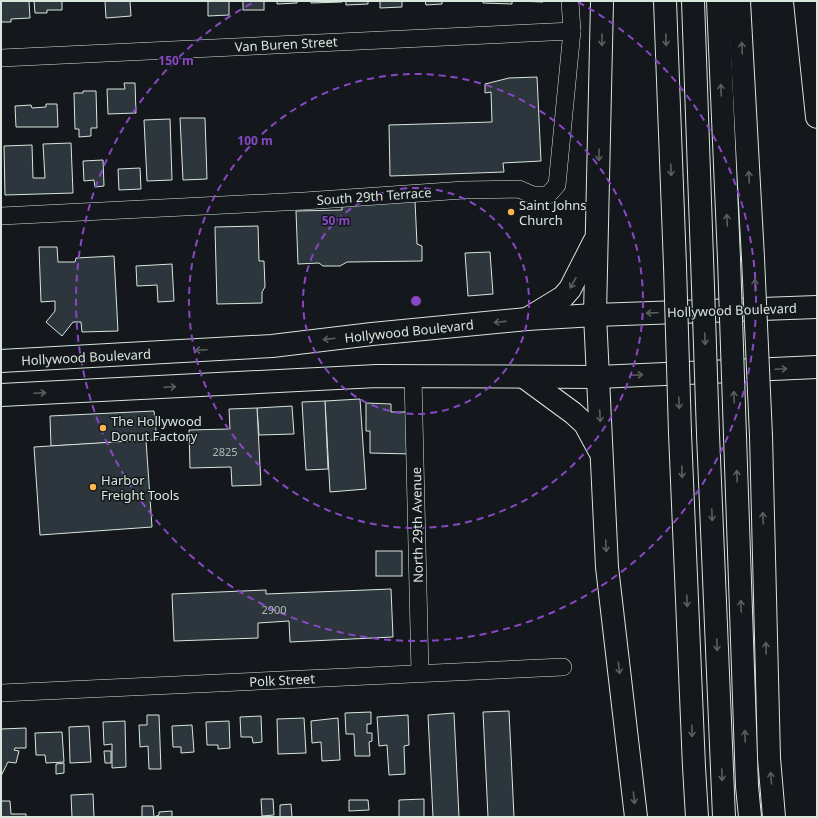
<svg xmlns="http://www.w3.org/2000/svg" width="818" height="818" font-family="'Noto Sans',sans-serif">
	<style>
		.building { fill: #2c363c; stroke: #d8e6dc }
		.lines { fill: none; stroke-linecap: round; stroke-linejoin: round }
		.minor-casing { stroke: #d8e6dc; stroke-width: 18 }
		.major-casing { stroke: #d8e6dc; stroke-width: 24 }
		.highway-casing { stroke: #d8e6dc; stroke-width: 24 }
		.minor { stroke: #14181c; stroke-width: 17 }
		.major { stroke: #14181c; stroke-width: 22 }
		.highway { stroke: #14181c; stroke-width: 22 }
		.highway-bridge-casing { stroke: #d8e6dc; stroke-width: 24; stroke-linecap: butt }
		.highway-bridge { stroke: #14181c; stroke-width: 22 }
		.oneway { stroke: #59605f }
		.ring { fill: none; stroke: #8948c3; stroke-width: 2; stroke-dasharray: 7 5 }
		.poi-dot { fill: #ffb74d; stroke: #14181c; stroke-width: 1.5 }
		.labels { text-anchor: middle; dominant-baseline: central; stroke-width: 3; stroke-linejoin: round; paint-order: stroke }
		.number-label { font-size: 11px; fill: #adbab4 }
		.street-label { font-size: 13px; fill: #d8e6dc; stroke: #14181c }
		.poi-label { font-size: 13px; fill: #d8e6dc; stroke: #14181c; text-anchor: start }
		.centre { fill: #8948c3; stroke: #14181c; stroke-width: 2 }
		.ring-label { font-size: 12px; text-anchor: middle; font-weight: bold; fill: #8948c3; stroke: #14181c; stroke-width: 3; stroke-linejoin: round; paint-order: stroke }
	</style>
	<rect width="100%" height="100%" fill="#14181c"/>
	<g class="building">
		<polygon points="1,1 29,1 30,18 11,19 11,22 1,22"/>
		<polygon points="34,1 62,1 62,10 47,10 47,13 35,13"/>
		<polygon points="105,1 130,1 131,16 106,18"/>
		<polygon points="208,1 229,1 229,15 208,16"/>
		<rect x="243" y="1" width="21" height="9"/>
		<polygon points="277,1 297,1 297,3 277,4"/>
		<polygon points="311,1 342,1 342,2 311,3"/>
		<polygon points="346,1 368,1 368,4 346,5"/>
		<polygon points="380,1 402,1 402,7 380,8"/>
		<polygon points="425,1 442,1 442,4 426,5"/>
		<polygon points="483,1 512,1 512,4 483,3"/>
		<polygon points="517,1 543,1 543,2"/>
		<polygon points="537,77 541,161 503,163 504,172 390,176 389,125 492,122 491,92 485,93 485,84 509,78"/>
		<polygon points="124,83 135,83 136,113 108,114 107,89 125,89"/>
		<polygon points="83,91 96,91 97,128 91,128 91,136 79,137 79,129 75,129 74,93 83,93"/>
		<polygon points="46,104 57,104 58,127 16,127 15,106 31,105 32,108 46,107"/>
		<polygon points="180,118 205,118 207,179 183,180"/>
		<polygon points="170,119 172,180 147,181 144,120"/>
		<polygon points="71,143 73,193 5,195 4,146 32,145 33,178 45,178 43,144"/>
		<polygon points="103,160 104,186 95,187 94,180 84,181 83,161"/>
		<polygon points="140,168 141,189 119,190 118,169"/>
		<polygon points="415,201 417,244 422,246 422,261 347,262 340,266 323,266 319,263 298,264 296,211 342,210 342,204"/>
		<polygon points="258,226 259,261 264,261 265,287 262,292 262,303 217,304 215,227"/>
		<polygon points="39,247 57,247 58,262 75,262 76,258 114,256 118,331 82,332 81,322 73,322 62,336 46,322 55,311 55,301 41,302"/>
		<polygon points="490,252 493,294 468,296 465,253"/>
		<polygon points="172,264 174,301 158,302 157,285 137,286 136,266"/>
		<polygon points="360,399 366,489 330,492 325,401"/>
		<polygon points="325,401 328,469 306,470 302,402"/>
		<polygon points="366,403 391,404 391,412 407,412 412,454 370,453 370,431 366,431"/>
		<polygon points="292,406 294,434 259,435 257,408"/>
		<polygon points="257,408 261,485 232,486 231,467 190,468 189,430 230,429 229,409"/>
		<polygon points="154,411 157,440 51,446 50,416"/>
		<polygon points="146,440 152,527 40,535 34,447"/>
		<rect x="376" y="551" width="26" height="25"/>
		<polygon points="391,589 393,637 290,642 289,621 258,623 258,638 174,641 172,594 266,590 266,594"/>
		<polygon points="509,711 514,817 488,817 483,712"/>
		<polygon points="371,712 371,724 367,724 367,733 372,733 372,741 369,742 370,756 355,756 354,734 346,734 345,713"/>
		<polygon points="454,713 459,817 433,817 428,715"/>
		<polygon points="147,715 159,715 161,769 149,769 148,746 140,747 139,725 147,725"/>
		<polygon points="408,715 409,745 404,746 405,774 389,775 387,745 379,746 377,717"/>
		<polygon points="261,716 262,742 253,743 252,737 241,737 240,717"/>
		<polygon points="304,718 306,753 278,754 277,719"/>
		<polygon points="338,718 340,760 322,761 321,742 312,743 311,721"/>
		<polygon points="125,721 126,767 112,768 112,744 104,745 103,722"/>
		<polygon points="229,721 230,748 218,749 218,745 207,745 206,722"/>
		<polygon points="192,725 194,752 181,753 181,747 173,747 172,726"/>
		<polygon points="89,726 91,762 70,763 69,727"/>
		<polygon points="26,728 26,748 15,748 14,750 19,751 16,763 8,762 1,776 1,729"/>
		<polygon points="62,732 64,762 46,763 45,755 36,755 35,733"/>
		<polygon points="104,751 111,751 111,763 105,763"/>
		<polygon points="64,763 64,773 56,774 56,764"/>
		<polygon points="93,794 94,817 72,817 71,795"/>
		<polygon points="261,799 273,799 274,815 262,816"/>
		<polygon points="424,799 424,817 399,817 399,800"/>
		<polygon points="349,800 368,800 369,810 349,811"/>
		<polygon points="1,801 10,801 11,814 26,814 26,817 1,817"/>
		<polygon points="291,804 292,817 280,817 280,805"/>
		<polygon points="142,806 153,806 154,817 142,817"/>
		<polygon points="172,811 172,817 154,817 159,815 159,812"/>
	</g>
	<g class="lines">
		<g class="minor-casing">
			<g id="minor">
				<polyline points="1,58 572,31"/>
				<polyline points="1,216 304,201 464,190 519,189 533,195 548,195 557,185 572,31 570,1"/>
				<polyline points="413,377 420,673"/>
				<polyline points="1,693 563,667"/>
			</g>
		</g>
		<g class="major-casing">
			<g id="major">
				<polyline points="1,361 272,346 372,334 527,319 595,315"/>
				<polyline points="1,395 377,376 598,377"/>
			</g>
		</g>
		<g class="highway-casing">
			<g id="highway">
				<polyline points="602,1 595,315 607,567 636,817"/>
				<polyline points="665,1 675,266"/>
				<polyline points="693,1 702,258"/>
				<polyline points="718,1 729,259"/>
				<polyline points="739,1 753,258"/>
				<polyline points="805,1 817,117"/>
				<polyline points="595,315 817,307"/>
				<polyline points="527,319 563,297 570,289 594,242"/>
				<polyline points="524,377 573,413 585,424 599,450"/>
				<polyline points="598,377 817,367"/>
				<polyline points="680,433 694,767 697,817"/>
				<polyline points="708,434 724,817"/>
				<polyline points="735,436 747,786 750,817"/>
				<polyline points="761,436 769,758 774,817"/>
			</g>
		</g>
		<use href="#minor" class="minor"/>
		<use href="#major" class="major"/>
		<use href="#highway" class="highway"/>
		<g class="highway-bridge-casing">
			<g id="highway-bridge">
				<polyline points="702,258 708,434"/>
				<polyline points="753,258 761,436"/>
				<polyline points="729,259 735,436"/>
				<polyline points="675,266 680,433"/>
			</g>
		</g>
		<use href="#highway-bridge" class="highway-bridge"/>
	</g>
	<defs><path id="oneway-shaft" d="M-6 0H5M1.5-3L5.5 0L1.5 3" fill="none" stroke-width="1.6" stroke-linecap="round" stroke-linejoin="round"/></defs>
	<g class="oneway">
		<use href="#oneway-shaft" transform="translate(602 40) rotate(91)"/>
		<use href="#oneway-shaft" transform="translate(666 40) rotate(88)"/>
		<use href="#oneway-shaft" transform="translate(742 48) rotate(-93)"/>
		<use href="#oneway-shaft" transform="translate(721 90) rotate(-93)"/>
		<use href="#oneway-shaft" transform="translate(599 155) rotate(91)"/>
		<use href="#oneway-shaft" transform="translate(671 170) rotate(88)"/>
		<use href="#oneway-shaft" transform="translate(749 177) rotate(-93)"/>
		<use href="#oneway-shaft" transform="translate(727 220) rotate(-93)"/>
		<use href="#oneway-shaft" transform="translate(573 283) rotate(119)"/>
		<use href="#oneway-shaft" transform="translate(755 285) rotate(-92)"/>
		<use href="#oneway-shaft" transform="translate(652 313) rotate(178)"/>
		<use href="#oneway-shaft" transform="translate(500 322) rotate(174)"/>
		<use href="#oneway-shaft" transform="translate(329 339) rotate(173)"/>
		<use href="#oneway-shaft" transform="translate(705 339) rotate(88)"/>
		<use href="#oneway-shaft" transform="translate(201 350) rotate(177)"/>
		<use href="#oneway-shaft" transform="translate(781 369) rotate(-3)"/>
		<use href="#oneway-shaft" transform="translate(637 375) rotate(-3)"/>
		<use href="#oneway-shaft" transform="translate(170 387) rotate(-3)"/>
		<use href="#oneway-shaft" transform="translate(40 393) rotate(-3)"/>
		<use href="#oneway-shaft" transform="translate(734 397) rotate(-92)"/>
		<use href="#oneway-shaft" transform="translate(679 403) rotate(88)"/>
		<use href="#oneway-shaft" transform="translate(600 416) rotate(87)"/>
		<use href="#oneway-shaft" transform="translate(682 472) rotate(88)"/>
		<use href="#oneway-shaft" transform="translate(737 476) rotate(-92)"/>
		<use href="#oneway-shaft" transform="translate(712 515) rotate(88)"/>
		<use href="#oneway-shaft" transform="translate(763 518) rotate(-92)"/>
		<use href="#oneway-shaft" transform="translate(606 546) rotate(87)"/>
		<use href="#oneway-shaft" transform="translate(687 601) rotate(88)"/>
		<use href="#oneway-shaft" transform="translate(741 606) rotate(-92)"/>
		<use href="#oneway-shaft" transform="translate(717 645) rotate(88)"/>
		<use href="#oneway-shaft" transform="translate(766 648) rotate(-92)"/>
		<use href="#oneway-shaft" transform="translate(619 668) rotate(83)"/>
		<use href="#oneway-shaft" transform="translate(692 731) rotate(88)"/>
		<use href="#oneway-shaft" transform="translate(745 736) rotate(-92)"/>
		<use href="#oneway-shaft" transform="translate(722 775) rotate(88)"/>
		<use href="#oneway-shaft" transform="translate(771 778) rotate(-95)"/>
		<use href="#oneway-shaft" transform="translate(634 798) rotate(84)"/>
	</g>
	<g class="ring">
		<circle cx="416" cy="301" r="113"/>
		<circle cx="416" cy="301" r="227"/>
		<path d="M578 2A340 340 0 1 1 254 2"/>
	</g>
	<g class="poi-dot">
		<circle cx="511" cy="212" r="4"/>
		<circle cx="103" cy="428" r="4"/>
		<circle cx="93" cy="487" r="4"/>
	</g>
	<g class="labels">
		<g class="number-label">
			<text x="225" y="451">2825</text>
			<text x="274" y="609">2900</text>
		</g>
		<g class="street-label">
			<text transform="translate(286 44) rotate(-3)">Van Buren Street</text>
			<text transform="translate(374 196) rotate(-4)">South 29th Terrace</text>
			<text transform="translate(732 310) rotate(-2)">Hollywood Boulevard</text>
			<text transform="translate(409 331) rotate(-6)">Hollywood Boulevard</text>
			<text transform="translate(86 357) rotate(-3)">Hollywood Boulevard</text>
			<text transform="translate(417 525) rotate(-91)">North 29th Avenue</text>
			<text transform="translate(282 680) rotate(-3)">Polk Street</text>
		</g>
		<g class="poi-label">
			<text x="519" y="205">Saint Johns<tspan x="519" dy="15">Church</tspan></text>
			<text x="111" y="421">The Hollywood<tspan x="111" dy="15">Donut Factory</tspan></text>
			<text x="101" y="480">Harbor<tspan x="101" dy="15">Freight Tools</tspan></text>
		</g>
	</g>
	<circle cx="416" cy="301" r="6" class="centre"/>
	<g class="ring-label">
		<text x="176" y="65">150 m</text>
		<text x="255" y="145">100 m</text>
		<text x="336" y="225">50 m</text>
	</g>
	<rect width="818" height="818" fill="none" stroke="#d8e6dc" stroke-width="4"/>
</svg>
